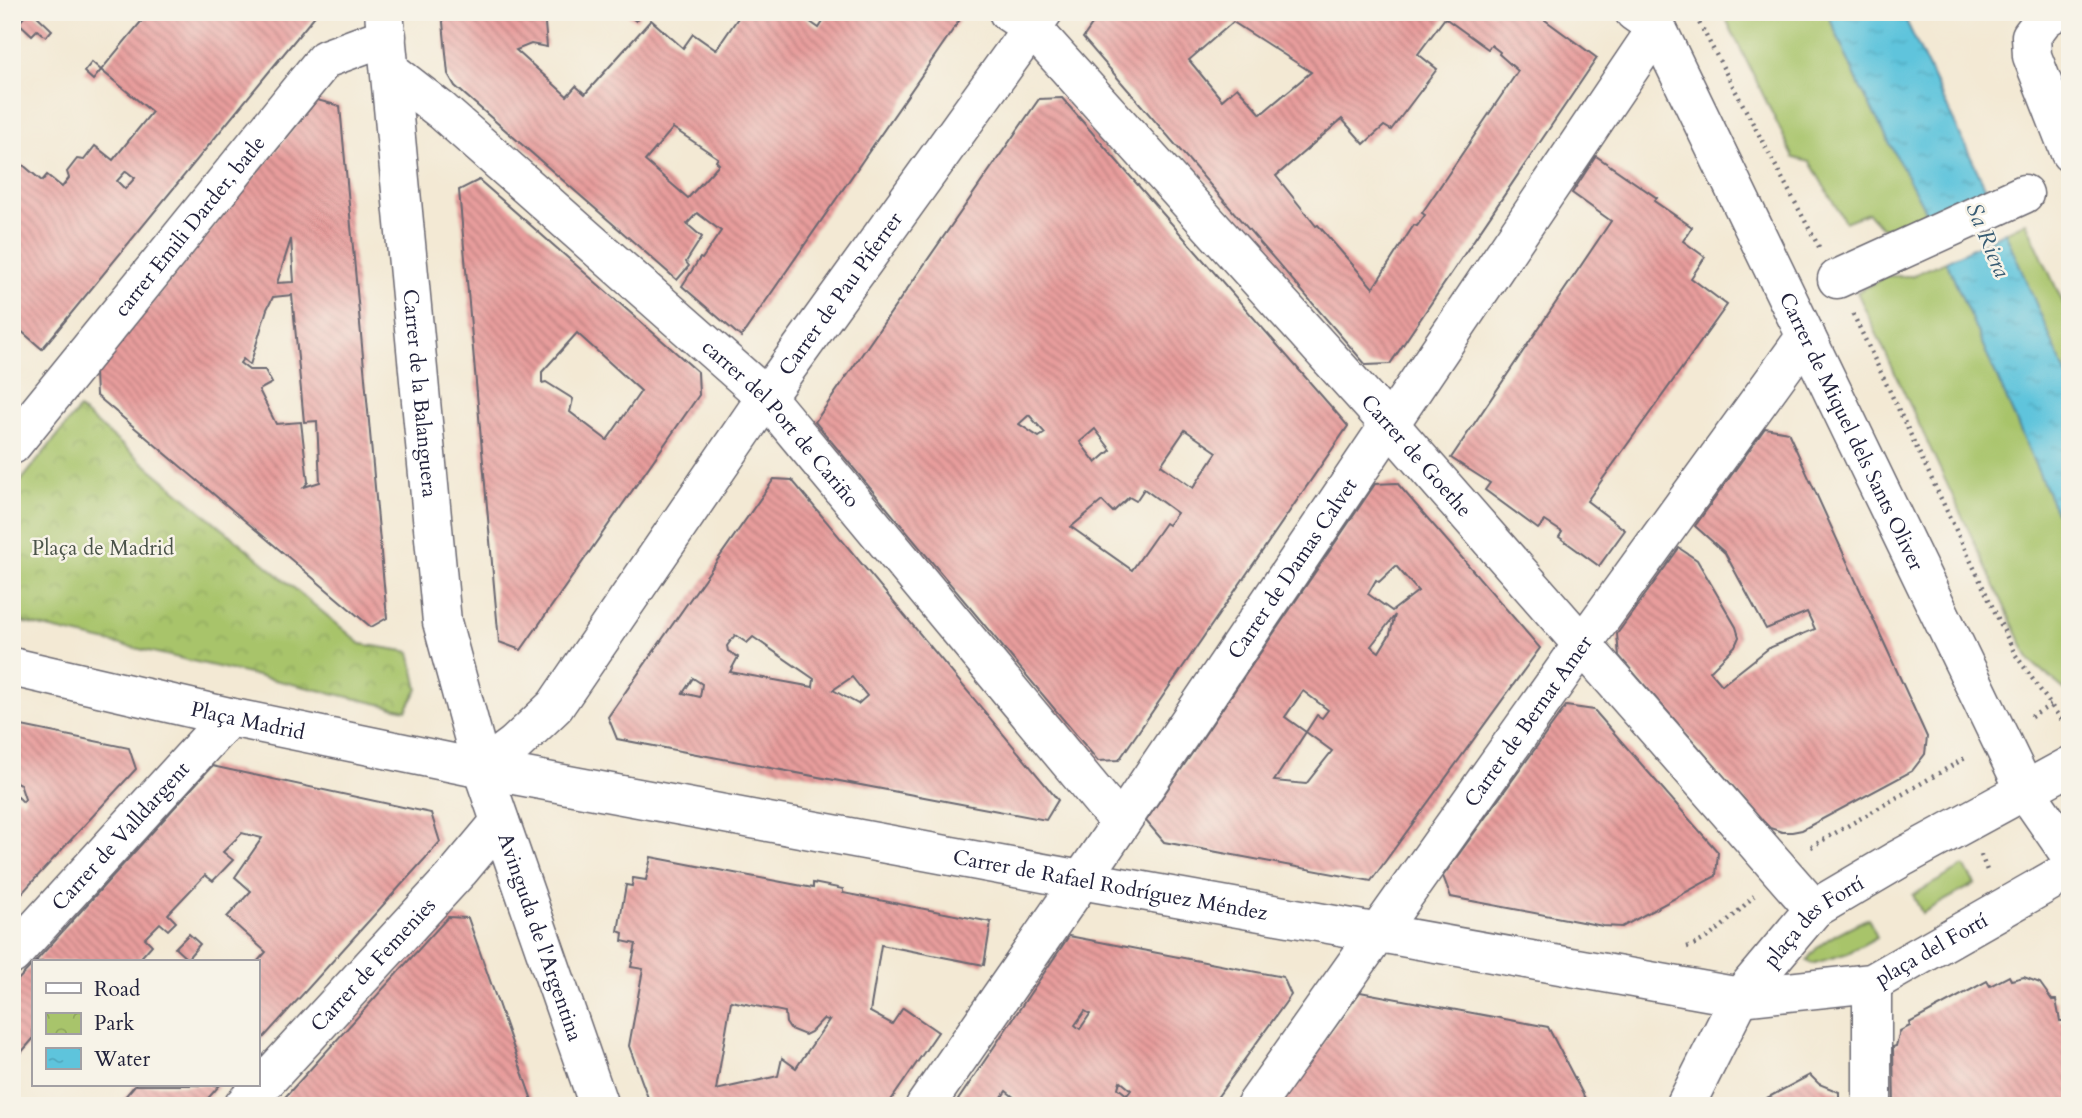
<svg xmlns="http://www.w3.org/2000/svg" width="2082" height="1118" font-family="Cardo,serif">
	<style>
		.green { fill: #a8c46b; stroke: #657353; stroke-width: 2 }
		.park { fill: url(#park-crowns); stroke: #657353; stroke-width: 2 }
		.water { fill: url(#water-ripples); stroke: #40738c; stroke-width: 2 }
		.building { fill: url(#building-back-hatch); fill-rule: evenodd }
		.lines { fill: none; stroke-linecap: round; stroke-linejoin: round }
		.minor-casing { stroke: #6b6871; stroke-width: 41 }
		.major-casing { stroke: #6b6871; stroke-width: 41 }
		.path { stroke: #6b6871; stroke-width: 4.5; stroke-dasharray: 2 5; stroke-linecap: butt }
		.minor { stroke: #fff; stroke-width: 38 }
		.major { stroke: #fff; stroke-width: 38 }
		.labels { text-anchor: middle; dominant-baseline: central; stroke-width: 5; stroke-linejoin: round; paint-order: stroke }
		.street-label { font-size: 21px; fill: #22223b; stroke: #f7f3e8 }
		.park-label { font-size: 21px; fill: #4a5349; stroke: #f7f3e8 }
		.water-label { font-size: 23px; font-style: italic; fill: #375b73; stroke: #f7f3e8 }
	</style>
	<defs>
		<pattern id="park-crowns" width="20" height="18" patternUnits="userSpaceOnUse" patternTransform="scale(1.75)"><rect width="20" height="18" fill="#a8c46b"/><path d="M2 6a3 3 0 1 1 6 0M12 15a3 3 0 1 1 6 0" fill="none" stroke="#90a85e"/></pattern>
		<pattern id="water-ripples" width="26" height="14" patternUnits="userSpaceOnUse" patternTransform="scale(1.75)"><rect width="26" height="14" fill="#5ec4dc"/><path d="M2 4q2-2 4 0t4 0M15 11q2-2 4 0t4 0" fill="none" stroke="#51a8be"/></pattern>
		<pattern id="building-back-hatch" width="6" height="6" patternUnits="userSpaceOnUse" patternTransform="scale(1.75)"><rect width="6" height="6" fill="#e89d9c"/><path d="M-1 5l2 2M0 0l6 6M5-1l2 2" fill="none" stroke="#bc8080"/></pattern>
	</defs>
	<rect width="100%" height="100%" fill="#f7f3e8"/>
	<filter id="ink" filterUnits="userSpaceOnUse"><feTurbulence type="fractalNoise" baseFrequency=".0143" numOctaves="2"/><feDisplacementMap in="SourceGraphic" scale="14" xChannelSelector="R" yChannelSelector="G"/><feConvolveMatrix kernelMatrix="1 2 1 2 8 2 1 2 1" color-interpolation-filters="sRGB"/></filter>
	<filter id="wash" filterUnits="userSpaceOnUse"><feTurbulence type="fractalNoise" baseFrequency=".00686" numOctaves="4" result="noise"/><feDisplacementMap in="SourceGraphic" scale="28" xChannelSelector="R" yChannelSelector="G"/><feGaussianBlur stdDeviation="1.57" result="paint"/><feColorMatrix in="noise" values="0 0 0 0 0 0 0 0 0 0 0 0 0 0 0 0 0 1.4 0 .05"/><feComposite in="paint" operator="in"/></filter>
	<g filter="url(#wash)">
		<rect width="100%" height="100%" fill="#f3e9d4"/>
		<g class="green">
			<polygon points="1719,12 1827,12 1860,87 1928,216 1895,231 1881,227 1868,213 1845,222 1810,162 1794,158 1725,17"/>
			<polygon points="2026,222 2070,318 2070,383 2005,232"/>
			<polygon points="1946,261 2070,544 2070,688 2065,690 2030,661 1857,292 1886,276 1911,276"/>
			<polygon points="1964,866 1975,884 1922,913 1913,895"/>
			<path d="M1868,918L1877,937L1848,953L1812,964L1807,961C1818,940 1847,929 1868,918Z"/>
		</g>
		<polygon class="park" points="79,409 361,644 410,652 418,689 406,710 12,620 12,492"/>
		<g class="water">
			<polygon points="1827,12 1902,12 1986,189 1928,216 1860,87"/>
			<polygon points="2005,232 2070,383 2070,544 1946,261"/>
		</g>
		<g id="blocks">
			<g class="building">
				<polygon points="12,12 33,12 52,30 46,37 37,30 32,35 19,23 24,17 20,13 12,23"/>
				<path d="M149,12H318L42,349L12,323V177L23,165L42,181L47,175L62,187L69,178L67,172L77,159L84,160L95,146L113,160L152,112L101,70ZM126,171L135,178L125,189L117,181Z"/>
				<path d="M442,12H544L547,47L531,44L516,50L567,96L576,86L585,94L651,20L683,48L693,34L716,50L742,12H796L819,28L828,14L825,12H946L959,21L741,337L682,286L700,258L702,259L721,231L697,213L687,224L702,237L686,262L689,266L677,280L455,86L448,74ZM673,128L718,158L716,161L719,164L688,198L645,161Z"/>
				<polygon points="624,12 642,12 636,21"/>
				<path d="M1101,12H1534L1597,58L1390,364L1366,365L1083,38ZM1445,18L1488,49L1491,45L1500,52L1499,54L1518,71L1422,213L1425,215L1417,226L1414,225L1373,288L1318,225L1316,226L1276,176L1342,119L1364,144L1384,126L1391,130L1437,69L1418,54ZM1233,22L1311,72L1261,114L1237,87L1222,100L1189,60Z"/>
				<polygon points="92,62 101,70 93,80 84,72"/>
				<path d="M1062,98L1348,426L1119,760L1098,761L815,422L1039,99ZM1029,415L1045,433L1039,437L1019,424ZM1095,429L1111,450L1096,463L1080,442ZM1185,430L1217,452L1193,488L1161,465ZM1144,489L1177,513L1168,525L1165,523L1132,570L1071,527L1102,501L1113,512L1129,497L1136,501Z"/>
				<path d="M317,100L340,106L387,618L371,627L96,395L95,372ZM291,239L294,282L277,283ZM292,295L304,422L317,421L320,482L304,487L308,482L301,422L276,424L259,390L272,383L265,370H249L240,363L243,359L250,365L267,309L273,297Z"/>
				<polygon points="1596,156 1657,198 1654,201 1692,227 1683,241 1705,257 1691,278 1727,305 1587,501 1625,530 1599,566 1559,537 1562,532 1545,521 1538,529 1485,490 1490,483 1451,458 1611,221 1572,193"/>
				<path d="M479,180L698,372L699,395L521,650L499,642L473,349L459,190ZM577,333L641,391L607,440L570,412L573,399L546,382L542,383V372Z"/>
				<polygon points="1765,428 1788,432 1927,737 1925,754 1912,771 1802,830 1792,832 1782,832 1770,828 1763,821 1619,656 1617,634 1679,548 1697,560 1736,627 1739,637 1735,646 1710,671 1722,685 1769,648 1815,629 1807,612 1766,629 1725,553 1695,526"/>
				<path d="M774,479L792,480L1058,800L1046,820L617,739L608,717ZM735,635L747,643L753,637L814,679L813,687L730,672L738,657L728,651L727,646ZM852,677L867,696L858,704L833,690ZM693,678L702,684L700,697L683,693Z"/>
				<path d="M1397,483L1540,648L1371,881L1164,842L1146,821L1375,484ZM1396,566L1418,591L1392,611L1368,594L1376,580L1379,582ZM1395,615L1390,634L1379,652L1371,646ZM1303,691L1328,710L1322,718L1317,715L1306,732L1285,717ZM1306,732L1332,751L1306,784L1274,781Z"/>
				<polygon points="1566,706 1594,710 1718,852 1716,876 1622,927 1603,926 1451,897 1443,876"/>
				<polygon points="12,724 129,748 136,769 12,904 12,803 18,797 23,802 25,799 20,784 16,782 12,795"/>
				<polygon points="212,766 431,813 440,842 257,1045 257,962 266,952 227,917 251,891 235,877 262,838 242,833 223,852 233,860 213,881 205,875 168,914 176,922 168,930 160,923 145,938 152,945 137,962 35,962"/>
				<path d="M651,857L813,888V883L843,889V893L991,922L984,965L881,945L870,1012L892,1024L903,1008L938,1032L887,1106H795L789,1102L787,1106H651L629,1046L643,969L631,967L636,944L622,941L623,933L618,931L626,885L632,886L633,878L646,880ZM731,1001L785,1012L786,1023L790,1029L805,1035L811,1032L823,1019L829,1020L796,1068L782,1058L778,1076L716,1090Z"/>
				<polygon points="448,917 468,918 534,1106 277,1106"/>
				<polygon points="189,934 200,944 187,959 175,948"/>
				<path d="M1069,936L1283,977L1291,995L1211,1106H1104L1103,1102L1088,1106H1025L1006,1091L996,1106H954ZM1085,1011L1090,1014L1080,1029L1075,1025ZM1120,1081L1131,1090L1127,1095L1118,1088Z"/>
				<polygon points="33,964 33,1039 12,1063 12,986"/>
				<polygon points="2009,976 2011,980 2024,977 2040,983 2052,1000 2056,1000 2060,1021 2064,1021 2070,1057 2070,1106 1894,1106 1893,1047 1896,1046 1900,1031 1910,1026 1909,1023 1987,981 1990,986"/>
				<polygon points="1360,992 1548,1027 1589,1106 1278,1106"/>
				<polygon points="1810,1075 1819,1084 1839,1092 1839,1106 1752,1106"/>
				<polygon points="135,1085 220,1085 201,1106 117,1106"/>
			</g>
		</g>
	</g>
	<g filter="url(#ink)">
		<use href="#blocks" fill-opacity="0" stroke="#6b6871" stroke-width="2"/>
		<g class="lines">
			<g class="minor-casing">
				<g id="minor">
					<path id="s1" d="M384,12L442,622L482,769L599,1106"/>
					<path id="s2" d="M1008,12L1032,28L1389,424L1814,909"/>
					<path id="s3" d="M1634,12L1657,28L2025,790L2070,855"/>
					<polyline points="2055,12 2044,19 2031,36 2032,56 2070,153"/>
					<path id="s4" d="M392,72L442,111L766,397L1120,823"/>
					<polyline points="1837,279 2024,194"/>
					<path id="s5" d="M12,445L325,59L387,36"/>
					<path id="s6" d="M12,667L229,717L482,769L1081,880L1740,997"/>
					<path id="s7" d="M482,769L514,745L555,706L766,397L1043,12"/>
					<path id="s8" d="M12,955L229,717"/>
					<polyline points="1872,983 1872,1106"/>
					<path id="s9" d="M243,1106L459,871L500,822"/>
					<path id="s10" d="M925,1106L1101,852L1657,28"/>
					<path id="s11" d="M1255,1106L1582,645L1806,336"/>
				</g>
			</g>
			<g class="major-casing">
				<g id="major">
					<path id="s12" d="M1740,997L1872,983L2070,870"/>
					<path id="s13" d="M1685,1106L1740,997L1814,909L1899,859L2070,766"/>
				</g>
			</g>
			<g class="path">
				<polyline points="1696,17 1819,247"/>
				<polyline points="1853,314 2015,654 2067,728"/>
				<polyline points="2031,717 2051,705"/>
				<polyline points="1811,847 1967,757"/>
				<polyline points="1981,855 1988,873"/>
				<path d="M1687,947C1712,940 1735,914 1754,896"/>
			</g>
			<use href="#minor" class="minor"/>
			<use href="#major" class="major"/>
		</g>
	</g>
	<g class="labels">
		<g class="street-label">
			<text stroke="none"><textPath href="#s5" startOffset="282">carrer Emili Darder, batle</textPath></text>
			<text stroke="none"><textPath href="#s7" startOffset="598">Carrer de Pau Piferrer</textPath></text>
			<text stroke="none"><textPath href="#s1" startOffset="383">Carrer de la Balanguera</textPath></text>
			<text stroke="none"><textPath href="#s4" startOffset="525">carrer del Port de Cariño</textPath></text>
			<text stroke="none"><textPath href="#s3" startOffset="476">Carrer de Miquel dels Sants Oliver</textPath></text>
			<text stroke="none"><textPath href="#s2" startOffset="604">Carrer de Goethe</textPath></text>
			<text stroke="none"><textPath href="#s10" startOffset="651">Carrer de Damas Calvet</textPath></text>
			<text stroke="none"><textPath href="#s6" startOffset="242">Plaça Madrid</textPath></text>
			<text stroke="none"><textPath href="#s11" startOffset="472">Carrer de Bernat Amer</textPath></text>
			<text stroke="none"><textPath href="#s8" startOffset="161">Carrer de Valldargent</textPath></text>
			<text stroke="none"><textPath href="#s6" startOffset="1120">Carrer de Rafael Rodríguez Méndez</textPath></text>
			<text stroke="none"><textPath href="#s13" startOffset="229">plaça des Fortí</textPath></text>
			<text stroke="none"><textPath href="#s1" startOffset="943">Avinguda de l'Argentina</textPath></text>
			<text stroke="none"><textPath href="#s12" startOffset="201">plaça del Fortí</textPath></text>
			<text stroke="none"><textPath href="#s9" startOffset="192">Carrer de Femenies</textPath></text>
		</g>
		<g class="park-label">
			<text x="103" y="548">Plaça de Madrid</text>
		</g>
		<g class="water-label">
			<text transform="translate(1988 240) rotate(67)">Sa Riera</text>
		</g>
	</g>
	<rect width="2082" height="1118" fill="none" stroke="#f7f3e8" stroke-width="42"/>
	<rect x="32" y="960" width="228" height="126" fill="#f7f3e8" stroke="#a29fa3" stroke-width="2"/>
	<rect x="46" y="983" width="35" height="10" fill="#ffffff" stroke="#a29fa3" stroke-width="2"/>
	<text x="94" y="996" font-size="21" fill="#22223b">Road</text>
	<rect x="46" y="1013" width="35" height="21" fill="url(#park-crowns)" stroke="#a29fa3" stroke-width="2"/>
	<text x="94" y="1030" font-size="21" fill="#22223b">Park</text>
	<rect x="46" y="1048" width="35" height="21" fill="url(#water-ripples)" stroke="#a29fa3" stroke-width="2"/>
	<text x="94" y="1066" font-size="21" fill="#22223b">Water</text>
</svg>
